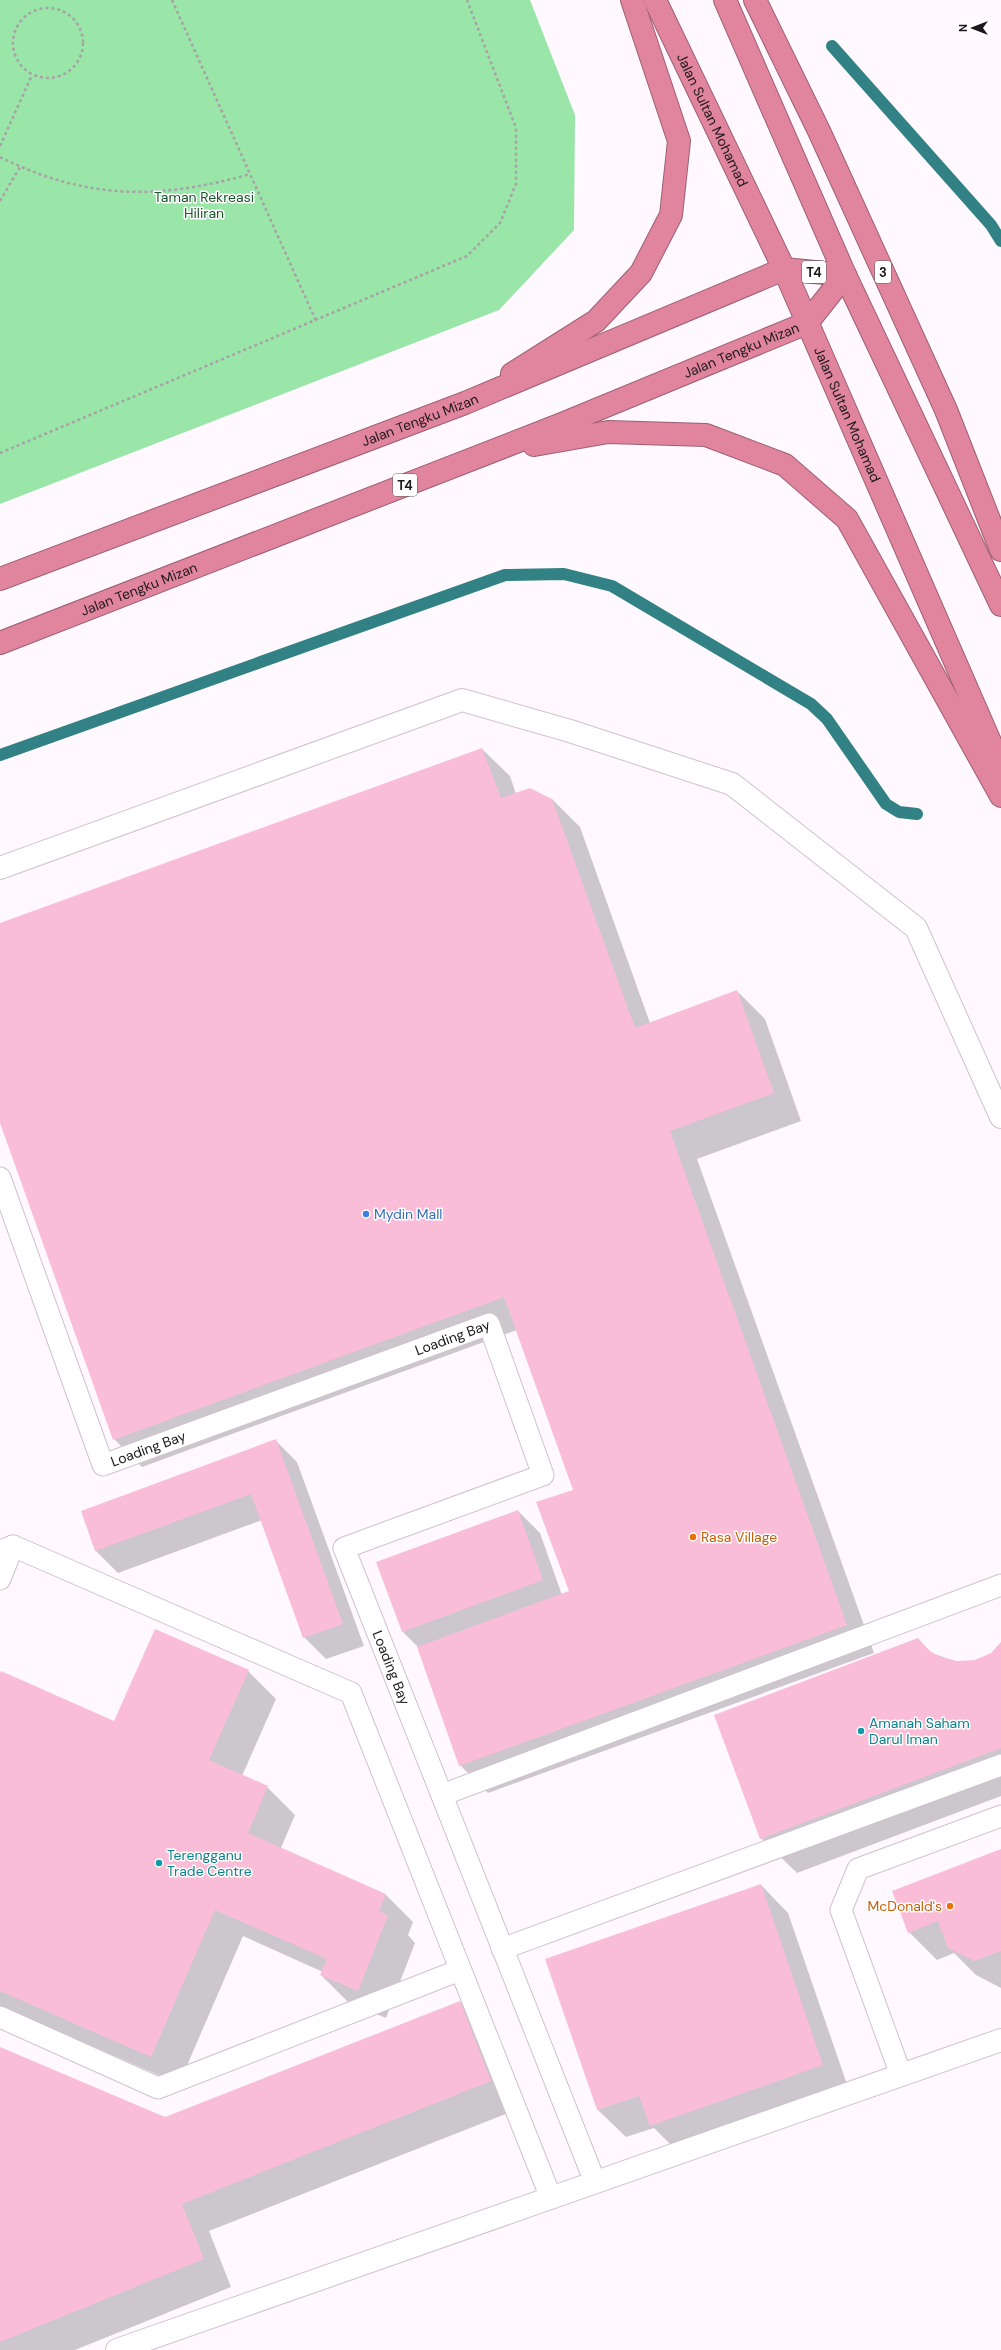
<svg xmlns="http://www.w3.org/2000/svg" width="1001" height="2350" font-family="'DM Sans',sans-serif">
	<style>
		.green { fill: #9ae5a8 }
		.shadow { fill: #0003 }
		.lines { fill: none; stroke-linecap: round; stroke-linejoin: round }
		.stream { stroke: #328285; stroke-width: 12 }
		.building { fill: #f9bdd8 }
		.lane-casing { stroke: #cfc1cf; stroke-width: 23 }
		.street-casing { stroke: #cfc1cf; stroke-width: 24 }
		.highway-casing { stroke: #9c5f71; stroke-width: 24 }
		.path { stroke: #a7a2a7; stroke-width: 2.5; stroke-dasharray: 3 3; stroke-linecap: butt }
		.lane { stroke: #fff; stroke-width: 21 }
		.street { stroke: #fff; stroke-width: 22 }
		.highway { stroke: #e1859e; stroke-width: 22 }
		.shop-dot { fill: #3f7fe0; stroke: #fff; stroke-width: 1.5 }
		.food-dot { fill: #e8710a; stroke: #fff; stroke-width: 1.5 }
		.culture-dot { fill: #0f9aa8; stroke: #fff; stroke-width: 1.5 }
		.labels { text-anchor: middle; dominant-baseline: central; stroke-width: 3; stroke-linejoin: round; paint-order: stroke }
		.shield { fill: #fff; stroke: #615d61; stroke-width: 1 }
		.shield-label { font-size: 13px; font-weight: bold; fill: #1d181d }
		.street-label { font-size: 14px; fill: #1d181d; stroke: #fff }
		.park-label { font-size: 14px; fill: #19562a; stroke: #fff }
		.shop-label { font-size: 14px; fill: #366cbe; stroke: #fff; text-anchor: start }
		.food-label { font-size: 14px; fill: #c56008; stroke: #fff; text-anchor: start }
		.culture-label { font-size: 14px; fill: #0d838f; stroke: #fff; text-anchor: start }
	</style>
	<rect width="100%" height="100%" fill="#fff9ff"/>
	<polygon class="green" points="0,0 530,0 575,115 574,230 499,310 0,504"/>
	<g class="shadow">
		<polygon points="482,749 510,776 516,794 552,799 580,827 650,1023 737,991 765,1019 801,1121 697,1159 874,1653 488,1793 460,1765 418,1647 403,1632 518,1511 540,1533 562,1595 570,1592 574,1490 517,1330 142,1467 114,1439 0,1120 0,924"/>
		<polygon points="275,1440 297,1462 364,1646 326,1659 304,1637 262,1520 118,1573 96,1551 82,1512"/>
		<polygon points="918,1639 932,1653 957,1662 976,1661 992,1654 1001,1643 1001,1796 797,1873 761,1838"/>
		<polygon points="248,1671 276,1699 242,1776 267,1787 295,1815 281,1848 386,1895 413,1922 408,1935 415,1943 386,2018 349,2003 321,1975 323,1972 243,1936 179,2084 0,2006 0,1675 115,1722"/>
		<polygon points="1001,1850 1001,1988 976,1975 954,1953 937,1960 909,1932"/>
		<polygon points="761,1885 788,1913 850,2093 679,2153 654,2128 626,2137 598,2110 547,1960"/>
		<polygon points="460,2002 487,2030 518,2109 209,2231 231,2287 75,2350 0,2350 0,2048 165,2118"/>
	</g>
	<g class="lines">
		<g class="stream">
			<polyline points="832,46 991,225 1001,241"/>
			<polyline points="0,755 505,575 564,574 612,586 811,704 827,719 886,804 899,812 917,814"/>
		</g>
	</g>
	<g class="building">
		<polygon points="482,748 501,798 530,788 552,799 635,1028 737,990 774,1093 670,1131 847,1625 459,1766 417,1647 569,1591 536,1502 573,1490 504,1297 113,1440 0,1123 0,923"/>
		<polygon points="276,1439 343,1624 303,1638 251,1494 95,1551 81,1511"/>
		<polygon points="518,1510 543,1580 402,1632 376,1562"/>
		<polygon points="155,1629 249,1670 209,1760 268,1786 248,1833 386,1894 379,1911 388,1915 358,1991 320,1975 327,1959 215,1910 151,2057 0,1991 0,1673 1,1671 114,1721"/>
		<polygon points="918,1638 928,1650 940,1657 957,1661 975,1660 991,1653 1001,1642 1001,1748 760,1839 714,1715"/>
		<polygon points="1001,1849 1001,1951 974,1961 948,1948 938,1921 908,1933 892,1891"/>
		<polygon points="761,1884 823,2065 650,2126 639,2096 597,2110 545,1959"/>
		<polygon points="460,2001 491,2081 182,2204 204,2259 0,2342 0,2047 165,2117"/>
	</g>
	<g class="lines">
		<g class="lane-casing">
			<g id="lane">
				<path id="s1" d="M0,1178L103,1465L489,1324L543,1475L344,1548L595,2182"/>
				<polyline points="0,1551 13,1546 351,1693 551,2198"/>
				<polyline points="0,1579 13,1546"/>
				<polyline points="442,1795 1001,1585"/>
				<polyline points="502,1949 1001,1765"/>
				<polyline points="0,2017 158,2088 460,1970"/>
				<polyline points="901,2075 841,1910 858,1869 1001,1816"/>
			</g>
		</g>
		<g class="street-casing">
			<g id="street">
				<polyline points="0,868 462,700 570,731 732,784 916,928 1001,1117"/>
				<polyline points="117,2350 1001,2040"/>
			</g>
		</g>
		<g class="highway-casing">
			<g id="highway">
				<path id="s2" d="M655,0L784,269L1001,767"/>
				<polyline points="725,0 845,275 1001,605"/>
				<polyline points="755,0 819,131 946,410 1001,550"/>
				<polyline points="512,374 596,321 641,273 671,215 679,141 632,0"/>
				<polyline points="534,445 608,432 706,435 785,465 847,519 1001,796"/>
				<path id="s3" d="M0,579L465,403L784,269L845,275"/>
				<path id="s4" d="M0,643L562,424L807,323L845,275"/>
			</g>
		</g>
		<g class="path">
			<polyline points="172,0 316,321"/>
			<circle cx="48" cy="43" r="35"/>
			<polyline points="0,146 32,75"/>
			<path d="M0,157C86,200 159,200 250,174"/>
			<polyline points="0,201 20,167"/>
			<polyline points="0,453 467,256 500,223 516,184 516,128 467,0"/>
		</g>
		<use href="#lane" class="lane"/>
		<use href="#street" class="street"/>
		<use href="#highway" class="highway"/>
	</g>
	<circle class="shop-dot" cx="366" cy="1214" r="4"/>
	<g class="food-dot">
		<circle cx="693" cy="1537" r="4"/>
		<circle cx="950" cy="1906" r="4"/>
	</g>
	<g class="culture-dot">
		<circle cx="861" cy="1731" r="4"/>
		<circle cx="159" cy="1863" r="4"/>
	</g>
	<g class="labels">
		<g class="shield">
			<rect x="802" y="261" width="24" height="22" rx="3"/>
			<rect x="875" y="261" width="16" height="22" rx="3"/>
			<rect x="393" y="474" width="24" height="22" rx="3"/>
		</g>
		<g class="shield-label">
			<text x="814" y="272">T4</text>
			<text x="883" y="272">3</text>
			<text x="405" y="485">T4</text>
		</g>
		<g class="street-label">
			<text stroke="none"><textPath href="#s2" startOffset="133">Jalan Sultan Mohamad</textPath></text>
			<text stroke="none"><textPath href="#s4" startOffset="797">Jalan Tengku Mizan</textPath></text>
			<text stroke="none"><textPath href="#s2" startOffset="457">Jalan Sultan Mohamad</textPath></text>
			<text stroke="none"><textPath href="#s3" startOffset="449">Jalan Tengku Mizan</textPath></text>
			<text stroke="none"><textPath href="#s4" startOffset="149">Jalan Tengku Mizan</textPath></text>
			<text stroke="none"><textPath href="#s1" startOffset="677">Loading Bay</textPath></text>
			<text stroke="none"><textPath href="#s1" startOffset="353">Loading Bay</textPath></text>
			<text stroke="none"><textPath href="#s1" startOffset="1217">Loading Bay</textPath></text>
		</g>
		<g class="park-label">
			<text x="204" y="197">Taman Rekreasi<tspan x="204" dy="16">Hiliran</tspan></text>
		</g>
		<g class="shop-label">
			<text x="374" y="1214">Mydin Mall</text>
		</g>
		<g class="food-label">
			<text x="701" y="1537">Rasa Village</text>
			<text x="942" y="1906" text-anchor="end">McDonald's</text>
		</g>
		<g class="culture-label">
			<text x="869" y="1723">Amanah Saham<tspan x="869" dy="16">Darul Iman</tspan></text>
			<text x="167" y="1855">Terengganu<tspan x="167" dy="16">Trade Centre</tspan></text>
		</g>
	</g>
	<g transform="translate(973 28) rotate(270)" stroke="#ffffff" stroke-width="3" paint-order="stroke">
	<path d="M0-3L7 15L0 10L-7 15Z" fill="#1d181d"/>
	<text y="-6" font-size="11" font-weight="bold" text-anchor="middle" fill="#1d181d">N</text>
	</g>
</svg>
